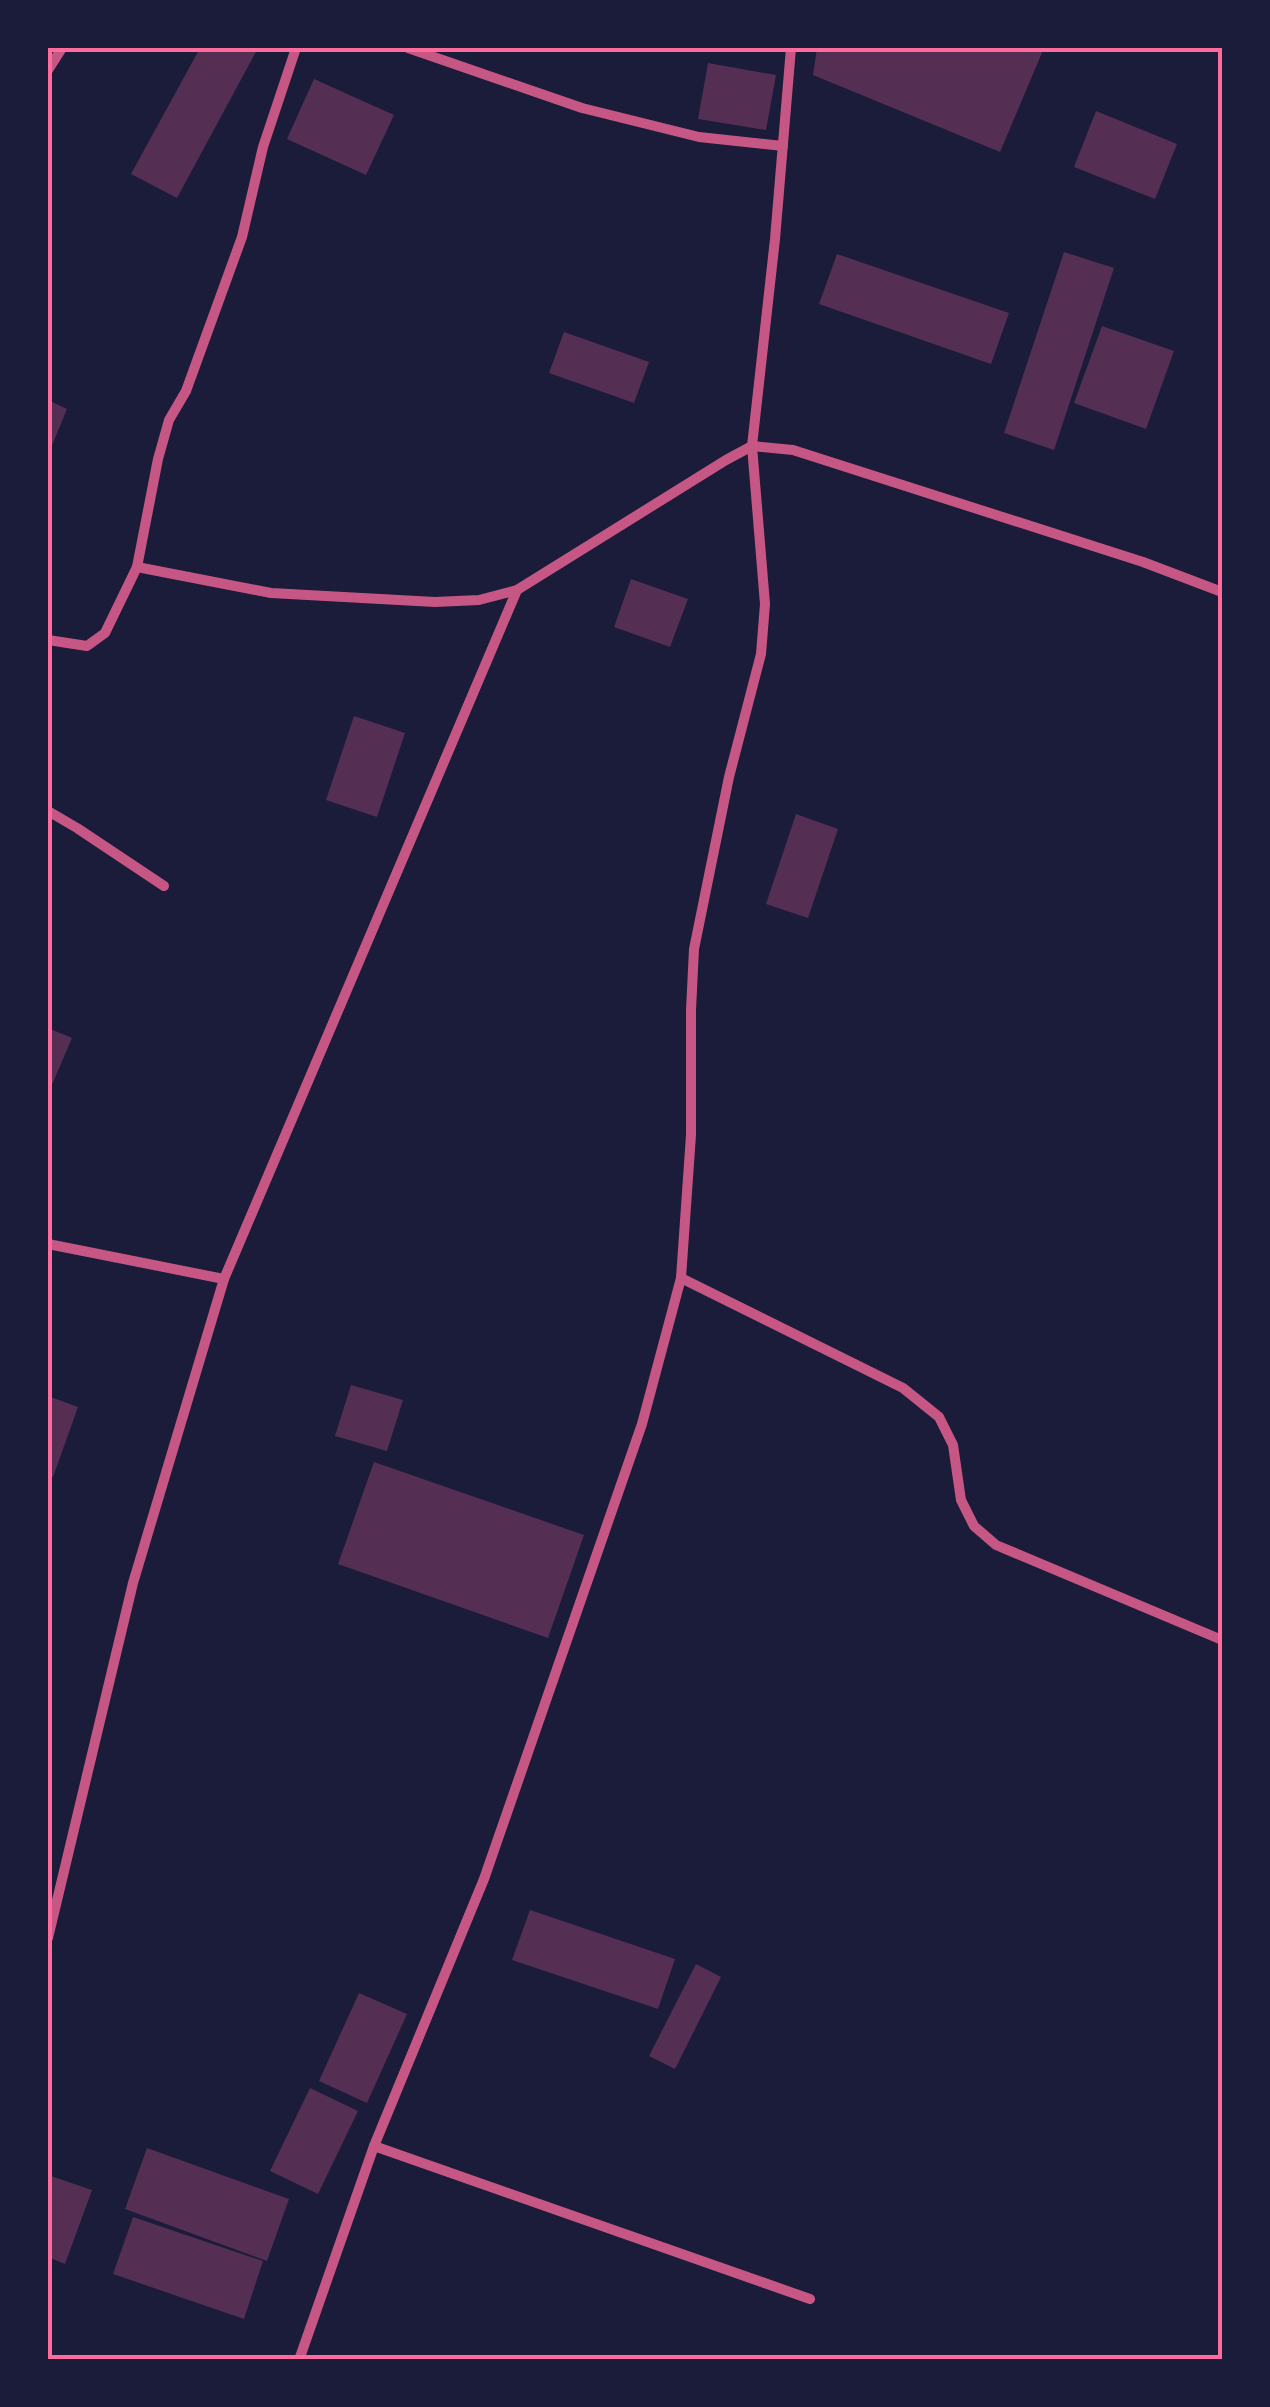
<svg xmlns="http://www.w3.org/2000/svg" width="1270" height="2407" font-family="Inter,sans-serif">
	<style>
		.building { fill: #542f53 }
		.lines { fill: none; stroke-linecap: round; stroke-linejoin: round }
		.minor { stroke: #c65784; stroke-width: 10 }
		.neatline { fill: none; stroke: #ff6b9d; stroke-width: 4 }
	</style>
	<rect width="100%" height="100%" fill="#1b1b3a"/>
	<g class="building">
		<polygon points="200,48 258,48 177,198 131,174"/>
		<polygon points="817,48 1044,48 1000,152 813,75"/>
		<polygon points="708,63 776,75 766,130 698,119"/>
		<polygon points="314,79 394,115 366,175 287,139"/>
		<polygon points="1096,111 1177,144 1155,199 1074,167"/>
		<polygon points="1064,252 1114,268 1054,450 1004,433"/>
		<polygon points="837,254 1009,313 991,364 819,304"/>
		<polygon points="1102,326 1174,351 1146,429 1074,403"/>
		<polygon points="564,332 649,362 634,403 549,373"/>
		<polygon points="48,400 67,409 48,455"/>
		<polygon points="631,579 688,599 670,647 614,627"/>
		<polygon points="354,716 405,733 377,817 326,800"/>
		<polygon points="796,814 838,829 808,918 766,904"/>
		<polygon points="48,1028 72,1038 48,1094"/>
		<polygon points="351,1385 403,1400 387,1451 335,1436"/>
		<polygon points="48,1396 78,1407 53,1477 48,1475"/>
		<polygon points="374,1462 584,1535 548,1638 338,1564"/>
		<polygon points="530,1910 675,1959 658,2009 512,1960"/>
		<polygon points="696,1964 721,1977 675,2069 649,2056"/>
		<polygon points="359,1993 407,2014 367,2103 319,2081"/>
		<polygon points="310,2088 358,2111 318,2194 270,2171"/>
		<polygon points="147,2148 289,2199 267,2261 125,2209"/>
		<polygon points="48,2175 92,2190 65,2264 48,2257"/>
		<polygon points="133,2217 263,2261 244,2319 113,2274"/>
	</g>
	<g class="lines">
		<g class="minor">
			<polyline points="408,48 582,108 699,137 783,146"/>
			<polyline points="48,70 62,48"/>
			<polyline points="137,567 271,593 435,602 479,600 517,590 726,460 752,446 793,450 1143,562 1222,592"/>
			<polyline points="48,640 87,646 105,633 137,567 158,459 169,420 186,391 242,237 263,147 296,48"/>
			<polyline points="48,811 77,828 164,886"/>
			<polyline points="48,1244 224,1279"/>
			<polyline points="681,1278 903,1388 939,1417 953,1445 961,1500 974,1526 996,1545 1222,1640"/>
			<polyline points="48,1938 133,1583 224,1279 517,590"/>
			<polyline points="374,2146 810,2299"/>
			<polyline points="299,2360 374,2146 484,1879 642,1424 681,1278 691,1135 691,1010 694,949 729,777 761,654 765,604 752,446 775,239 791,48"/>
		</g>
	</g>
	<rect width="1270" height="2407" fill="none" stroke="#1b1b3a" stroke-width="100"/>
	<rect x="50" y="50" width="1170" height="2307" class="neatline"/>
</svg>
